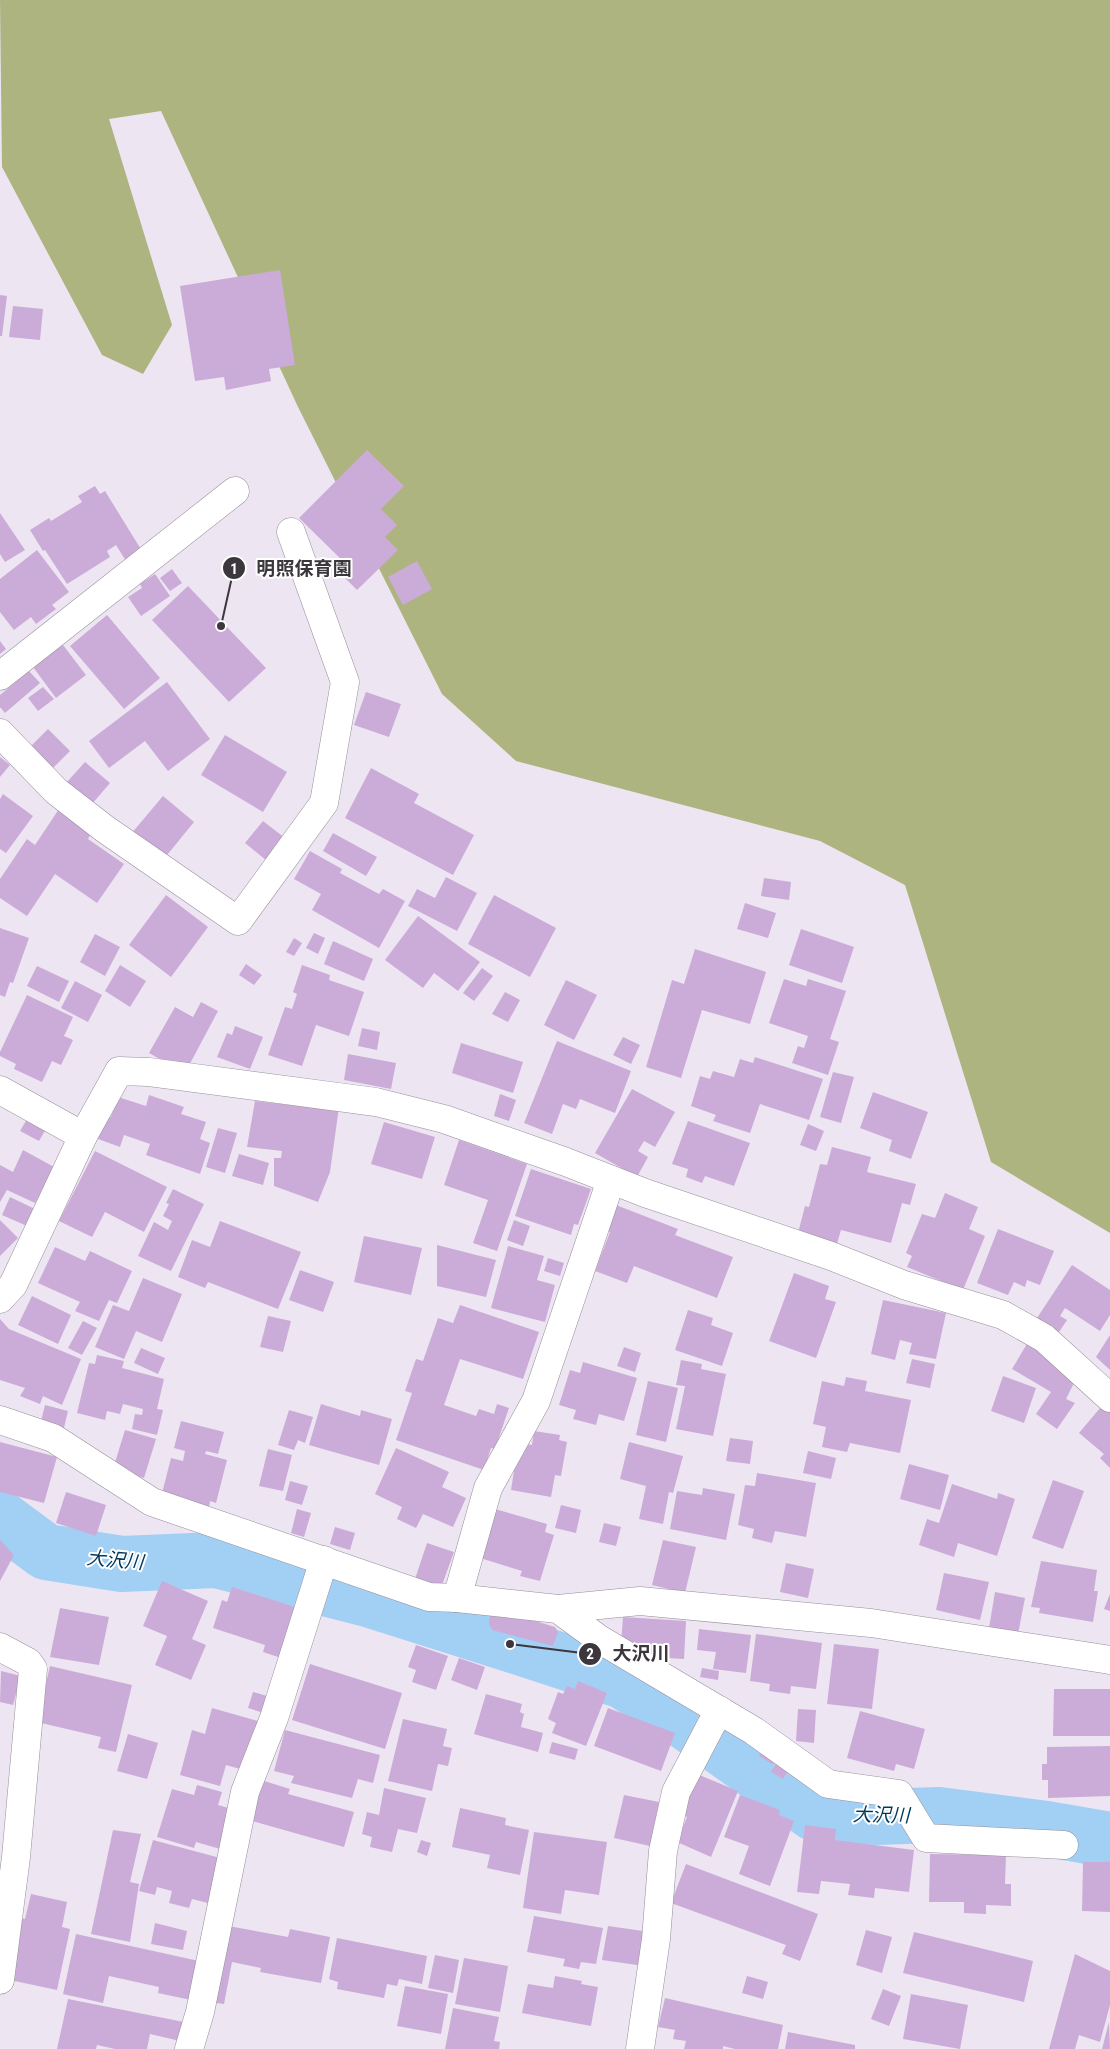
<svg xmlns="http://www.w3.org/2000/svg" width="1110" height="2049" font-family="'Roboto Condensed','Noto Sans JP',sans-serif">
	<style>
		.forest { fill: #aeb480 }
		.lines { fill: none; stroke-linecap: round; stroke-linejoin: round }
		.river { stroke: #a2d0f5; stroke-width: 56 }
		.building { fill: #cbacd8 }
		.minor-casing { stroke: #968e9a; stroke-width: 29 }
		.minor { stroke: #fff; stroke-width: 28 }
		.labels { text-anchor: middle; dominant-baseline: central; stroke-width: 4; stroke-linejoin: round; paint-order: stroke }
		.water-label { font-size: 19px; font-style: italic; fill: #00395b; stroke: #fff }
		.leader { fill: none; stroke: #3b373c; stroke-width: 2 }
		.callout-dot { fill: #3b373c; stroke: #fff; stroke-width: 2 }
		.mark-label { font-size: 15px; text-anchor: middle; font-weight: bold; fill: #fff }
		.callout-label { font-size: 19px; text-anchor: middle; font-weight: bold; fill: #3b373c; stroke: #fff; stroke-width: 4; stroke-linejoin: round; paint-order: stroke }
	</style>
	<rect width="100%" height="100%" fill="#eee5f2"/>
	<polygon class="forest" points="0,0 1110,0 1110,1233 991,1162 905,885 820,841 516,761 442,694 298,407 161,111 109,119 172,325 143,374 102,355 2,167"/>
	<g class="lines">
		<polyline class="river" points="0,1518 46,1552 122,1564 216,1560 371,1600 510,1644 623,1681 673,1713 814,1813 876,1817 939,1815 1047,1829 1110,1840"/>
	</g>
	<g class="building">
		<polygon points="280,270 295,365 269,369 271,381 226,390 224,377 195,381 180,286"/>
		<polygon points="0,295 7,296 2,336 0,336"/>
		<polygon points="13,306 43,309 40,340 9,337"/>
		<polygon points="367,450 404,486 381,509 397,525 385,537 398,550 357,590 340,573 347,565 299,518"/>
		<polygon points="95,486 100,494 105,491 142,551 126,561 116,545 107,551 110,557 67,584 45,550 43,551 30,530 49,518 51,521 82,502 78,496"/>
		<polygon points="0,513 25,550 5,562 0,554"/>
		<polygon points="37,550 69,592 52,605 56,609 36,624 31,617 14,630 0,612 0,579"/>
		<polygon points="417,561 432,589 403,605 388,577"/>
		<polygon points="172,569 182,583 170,591 160,578"/>
		<polygon points="155,574 170,596 141,616 128,597 142,588 140,584"/>
		<polygon points="188,586 266,668 229,702 152,620"/>
		<polygon points="107,615 160,678 124,709 70,646"/>
		<polygon points="0,641 6,649 0,654"/>
		<polygon points="63,645 86,675 56,698 33,667"/>
		<polygon points="29,671 40,683 5,713 0,707 0,695"/>
		<polygon points="167,682 210,739 168,771 145,741 109,768 89,741"/>
		<polygon points="43,687 54,699 38,711 28,698"/>
		<polygon points="366,692 401,704 389,737 354,725"/>
		<polygon points="48,729 70,751 51,770 29,748"/>
		<polygon points="225,735 287,772 263,812 201,775"/>
		<polygon points="0,757 10,765 0,777"/>
		<polygon points="85,762 110,783 92,804 67,782"/>
		<polygon points="371,768 419,794 414,803 474,835 453,875 345,818"/>
		<polygon points="3,794 33,816 6,853 0,849 0,799"/>
		<polygon points="163,796 194,822 163,860 131,834"/>
		<polygon points="59,809 92,832 88,839 124,864 97,903 55,874 27,916 0,898 0,879 27,839 35,845"/>
		<polygon points="263,821 285,838 267,861 245,843"/>
		<polygon points="333,833 377,857 366,876 323,851"/>
		<polygon points="310,851 342,869 340,873 379,894 383,889 405,901 379,948 312,910 321,894 294,879"/>
		<polygon points="446,877 477,893 457,931 408,906 417,889 435,898"/>
		<polygon points="764,878 791,882 789,900 761,896"/>
		<polygon points="166,895 208,927 171,977 129,945"/>
		<polygon points="494,895 556,928 530,977 468,944"/>
		<polygon points="745,903 776,913 768,938 737,929"/>
		<polygon points="418,916 480,962 458,991 434,973 423,988 385,960"/>
		<polygon points="0,928 29,938 13,983 10,982 5,997 0,995"/>
		<polygon points="801,929 854,947 842,983 789,965"/>
		<polygon points="314,933 325,938 318,954 306,948"/>
		<polygon points="95,934 120,947 105,976 80,962"/>
		<polygon points="294,938 302,943 294,956 286,952"/>
		<polygon points="333,941 373,959 364,981 324,964"/>
		<polygon points="695,949 766,972 750,1024 702,1010 681,1078 646,1067 672,980 684,984"/>
		<polygon points="246,964 262,975 254,985 239,975"/>
		<polygon points="120,965 146,981 130,1007 105,991"/>
		<polygon points="302,965 330,975 329,980 364,992 349,1036 316,1025 302,1066 268,1055 285,1007 292,1009 297,994 293,992"/>
		<polygon points="37,966 69,981 59,1002 27,986"/>
		<polygon points="482,968 493,976 474,1001 463,993"/>
		<polygon points="784,979 806,986 808,979 846,991 830,1039 839,1042 828,1075 792,1063 798,1046 804,1048 808,1036 769,1023"/>
		<polygon points="566,980 597,995 574,1040 544,1025"/>
		<polygon points="75,981 102,995 88,1022 61,1008"/>
		<polygon points="505,992 520,1000 508,1022 492,1014"/>
		<polygon points="27,995 73,1017 64,1036 73,1040 61,1065 52,1061 42,1082 14,1069 16,1064 0,1056 0,1052"/>
		<polygon points="201,1002 218,1011 185,1073 149,1053 175,1007 193,1017"/>
		<polygon points="235,1026 263,1037 250,1069 217,1057 227,1033 232,1035"/>
		<polygon points="362,1028 380,1032 377,1050 358,1046"/>
		<polygon points="623,1037 640,1045 631,1064 613,1055"/>
		<polygon points="557,1041 631,1071 615,1113 580,1099 576,1109 563,1104 552,1134 524,1123"/>
		<polygon points="461,1043 523,1062 513,1093 452,1073"/>
		<polygon points="348,1054 396,1063 391,1089 344,1080"/>
		<polygon points="755,1057 823,1079 809,1120 760,1104 750,1133 713,1121 716,1115 691,1106 700,1076 710,1079 713,1071 734,1077 740,1059 753,1063"/>
		<polygon points="833,1072 854,1077 841,1123 820,1117"/>
		<polygon points="632,1089 675,1112 655,1147 644,1141 638,1151 648,1157 637,1177 595,1153"/>
		<polygon points="873,1092 928,1112 911,1159 889,1151 892,1140 860,1128"/>
		<polygon points="500,1094 516,1100 509,1121 494,1116"/>
		<polygon points="149,1095 184,1107 181,1114 206,1122 200,1139 210,1143 200,1174 146,1155 150,1144 124,1135 120,1147 98,1139 107,1115 111,1117 118,1097 146,1106"/>
		<polygon points="255,1101 315,1108 316,1105 339,1107 330,1172 318,1202 274,1186 274,1158 281,1158 282,1151 247,1147"/>
		<polygon points="30,1114 49,1124 39,1141 20,1131"/>
		<polygon points="688,1121 750,1143 734,1186 705,1176 702,1183 686,1177 688,1169 672,1164"/>
		<polygon points="384,1122 435,1137 422,1179 371,1164"/>
		<polygon points="808,1124 824,1131 816,1151 800,1145"/>
		<polygon points="218,1128 237,1133 225,1173 206,1167"/>
		<polygon points="459,1140 527,1164 497,1251 473,1243 488,1200 444,1185"/>
		<polygon points="832,1147 871,1157 867,1172 916,1184 910,1205 902,1203 891,1243 841,1230 836,1247 797,1237 805,1206 809,1207 820,1164 827,1165"/>
		<polygon points="23,1150 56,1168 35,1203 7,1190 0,1202 0,1165 13,1172"/>
		<polygon points="95,1151 167,1187 144,1232 105,1212 92,1237 59,1221"/>
		<polygon points="239,1154 269,1163 263,1185 232,1176"/>
		<polygon points="531,1169 591,1189 578,1225 574,1224 571,1235 515,1216"/>
		<polygon points="173,1189 204,1204 171,1271 138,1256 154,1222 168,1230 172,1221 163,1216 169,1204 166,1203"/>
		<polygon points="945,1193 978,1207 969,1229 985,1236 963,1290 907,1267 912,1256 906,1253 922,1214 935,1218"/>
		<polygon points="10,1197 35,1209 27,1226 2,1215"/>
		<polygon points="616,1205 678,1229 675,1235 733,1257 717,1298 634,1266 627,1283 595,1271 610,1232 607,1231"/>
		<polygon points="0,1220 18,1238 0,1256"/>
		<polygon points="514,1220 530,1226 523,1246 507,1240"/>
		<polygon points="220,1221 301,1252 278,1309 208,1282 205,1288 178,1277 192,1240 210,1247"/>
		<polygon points="998,1229 1054,1251 1040,1285 1027,1280 1025,1287 1014,1282 1008,1295 977,1283"/>
		<polygon points="364,1236 422,1248 411,1295 354,1282"/>
		<polygon points="437,1245 496,1260 486,1297 437,1286"/>
		<polygon points="508,1246 544,1256 537,1280 555,1285 545,1322 491,1308"/>
		<polygon points="55,1247 85,1261 90,1251 132,1271 117,1303 109,1300 99,1321 75,1311 80,1302 38,1283"/>
		<polygon points="548,1258 564,1263 560,1276 544,1271"/>
		<polygon points="1072,1265 1110,1290 1110,1315 1100,1331 1065,1308 1060,1316 1067,1320 1059,1332 1037,1318"/>
		<polygon points="300,1270 334,1282 323,1312 289,1300"/>
		<polygon points="794,1273 829,1286 825,1299 836,1302 816,1358 769,1341"/>
		<polygon points="143,1278 182,1294 162,1342 136,1331 124,1359 95,1347 113,1305 129,1311"/>
		<polygon points="32,1296 71,1315 58,1344 18,1325"/>
		<polygon points="883,1300 946,1313 936,1359 909,1354 912,1343 900,1340 895,1360 871,1354"/>
		<polygon points="460,1305 539,1332 523,1379 460,1359 444,1405 476,1416 479,1409 494,1414 497,1404 509,1408 495,1449 491,1448 484,1470 396,1440 412,1393 405,1391 416,1359 423,1361 438,1318 453,1323"/>
		<polygon points="688,1310 713,1318 711,1325 733,1333 722,1366 675,1350"/>
		<polygon points="268,1316 291,1321 283,1352 260,1347"/>
		<polygon points="0,1319 9,1329 81,1359 62,1405 43,1396 40,1404 20,1396 25,1388 0,1380"/>
		<polygon points="83,1321 97,1328 82,1355 68,1348"/>
		<polygon points="1110,1335 1110,1370 1096,1357"/>
		<polygon points="1028,1342 1078,1375 1066,1399 1075,1403 1057,1429 1036,1414 1051,1392 1012,1369"/>
		<polygon points="624,1347 641,1353 635,1372 617,1366"/>
		<polygon points="141,1348 165,1358 158,1374 134,1363"/>
		<polygon points="97,1355 124,1361 122,1368 164,1379 157,1409 163,1410 157,1435 132,1429 135,1414 142,1415 143,1409 123,1404 120,1414 107,1411 105,1420 77,1413 89,1363 95,1364"/>
		<polygon points="912,1359 935,1364 930,1388 906,1383"/>
		<polygon points="681,1360 702,1364 701,1369 726,1374 713,1436 676,1429 685,1386 676,1385"/>
		<polygon points="583,1362 637,1378 624,1421 599,1414 596,1425 573,1419 576,1410 559,1405 570,1370 580,1373"/>
		<polygon points="1003,1376 1036,1388 1024,1423 991,1411"/>
		<polygon points="846,1377 867,1381 865,1391 911,1400 900,1453 850,1443 847,1452 822,1447 826,1427 813,1424 822,1381 844,1386"/>
		<polygon points="648,1381 678,1388 666,1442 636,1435"/>
		<polygon points="1106,1401 1110,1404 1110,1468 1100,1458 1104,1454 1079,1433"/>
		<polygon points="321,1404 360,1416 361,1410 392,1419 379,1465 309,1445"/>
		<polygon points="45,1405 68,1411 63,1432 40,1425"/>
		<polygon points="289,1410 313,1417 305,1443 298,1440 294,1450 278,1445"/>
		<polygon points="181,1421 224,1432 218,1454 206,1451 205,1454 227,1460 216,1503 210,1501 209,1509 161,1497 171,1458 183,1461 185,1451 174,1448"/>
		<polygon points="125,1430 156,1439 144,1478 113,1469"/>
		<polygon points="534,1431 560,1435 559,1440 567,1442 561,1476 555,1475 551,1497 511,1490 517,1452 524,1453 526,1444 532,1445"/>
		<polygon points="730,1438 753,1441 750,1464 726,1461"/>
		<polygon points="0,1442 57,1457 44,1503 0,1492"/>
		<polygon points="629,1442 683,1456 673,1493 669,1492 663,1524 639,1519 646,1486 620,1479"/>
		<polygon points="396,1448 449,1472 442,1487 466,1498 453,1527 423,1514 416,1528 397,1519 402,1507 375,1494"/>
		<polygon points="268,1449 292,1455 283,1491 259,1486"/>
		<polygon points="808,1451 836,1458 831,1479 803,1473"/>
		<polygon points="909,1464 949,1475 940,1510 900,1499"/>
		<polygon points="757,1473 816,1483 806,1537 775,1531 772,1543 752,1538 754,1529 738,1525 745,1485 755,1486"/>
		<polygon points="1053,1480 1084,1491 1063,1549 1032,1538"/>
		<polygon points="290,1481 308,1486 302,1505 285,1500"/>
		<polygon points="952,1484 997,1499 998,1493 1015,1499 997,1556 958,1543 954,1557 919,1545 927,1519 939,1523"/>
		<polygon points="703,1488 735,1494 726,1540 670,1529 677,1491 702,1495"/>
		<polygon points="66,1492 106,1505 96,1536 56,1523"/>
		<polygon points="561,1505 581,1510 576,1533 555,1528"/>
		<polygon points="297,1509 311,1513 304,1537 291,1533"/>
		<polygon points="495,1509 547,1524 545,1532 554,1535 540,1581 520,1576 522,1571 480,1558"/>
		<polygon points="604,1523 621,1527 616,1546 599,1542"/>
		<polygon points="335,1527 355,1533 350,1550 330,1544"/>
		<polygon points="0,1540 14,1555 0,1581"/>
		<polygon points="663,1540 696,1547 685,1593 652,1585"/>
		<polygon points="427,1543 454,1552 441,1588 415,1579"/>
		<polygon points="1041,1561 1097,1570 1094,1591 1098,1591 1093,1622 1039,1613 1040,1608 1031,1607"/>
		<polygon points="786,1563 814,1569 808,1598 780,1592"/>
		<polygon points="944,1573 989,1582 980,1620 936,1610"/>
		<polygon points="162,1581 208,1601 192,1639 206,1645 191,1680 155,1665 167,1636 143,1626"/>
		<polygon points="232,1587 298,1608 281,1658 263,1652 265,1645 213,1628 222,1600 227,1602"/>
		<polygon points="995,1592 1025,1598 1018,1634 989,1628"/>
		<polygon points="1110,1594 1110,1611 1104,1609"/>
		<polygon points="60,1608 109,1617 99,1665 50,1657"/>
		<polygon points="500,1610 555,1627 558,1632 553,1646 492,1630 489,1624 490,1613"/>
		<polygon points="623,1617 686,1621 684,1659 650,1657 650,1651 634,1650 635,1644 621,1643"/>
		<polygon points="699,1629 751,1635 746,1673 713,1669 716,1652 697,1650"/>
		<polygon points="756,1634 822,1643 816,1689 791,1686 790,1694 769,1691 770,1684 750,1681"/>
		<polygon points="834,1644 879,1649 872,1709 827,1704"/>
		<polygon points="416,1645 448,1656 436,1690 412,1682 416,1670 408,1667"/>
		<polygon points="459,1658 485,1667 477,1690 451,1680"/>
		<polygon points="310,1664 402,1693 385,1749 292,1720"/>
		<polygon points="50,1666 132,1685 116,1752 98,1748 101,1737 37,1722"/>
		<polygon points="702,1668 719,1671 718,1680 700,1677"/>
		<polygon points="1,1671 21,1676 13,1705 0,1702"/>
		<polygon points="578,1681 607,1693 586,1746 552,1733 556,1723 548,1719 558,1692 563,1694 567,1686 575,1689"/>
		<polygon points="1054,1689 1110,1689 1110,1736 1053,1736"/>
		<polygon points="253,1692 271,1697 267,1714 248,1708"/>
		<polygon points="486,1694 522,1704 520,1712 524,1714 521,1727 543,1733 538,1752 474,1734"/>
		<polygon points="212,1708 261,1722 247,1771 226,1765 220,1786 180,1775 192,1730 205,1734"/>
		<polygon points="608,1708 675,1733 661,1771 594,1746"/>
		<polygon points="798,1709 816,1710 814,1743 796,1741"/>
		<polygon points="860,1711 925,1729 914,1769 896,1764 894,1771 847,1758"/>
		<polygon points="403,1719 447,1729 443,1746 452,1748 448,1766 438,1764 432,1791 388,1781"/>
		<polygon points="285,1730 380,1755 373,1783 358,1779 352,1798 291,1783 294,1776 274,1771"/>
		<polygon points="128,1734 158,1743 147,1779 117,1771"/>
		<polygon points="552,1742 578,1749 575,1760 549,1753"/>
		<polygon points="1110,1746 1110,1796 1048,1798 1048,1780 1042,1780 1042,1764 1047,1764 1047,1747"/>
		<polygon points="763,1750 776,1758 772,1764 759,1756"/>
		<polygon points="780,1757 792,1765 783,1779 771,1772"/>
		<polygon points="697,1774 738,1791 711,1857 677,1842 687,1817 680,1814"/>
		<polygon points="261,1780 290,1789 288,1794 354,1812 344,1847 249,1820"/>
		<polygon points="197,1785 222,1792 218,1805 239,1811 227,1851 196,1842 194,1848 157,1837 172,1789 194,1795"/>
		<polygon points="384,1788 426,1798 417,1833 398,1829 392,1852 370,1847 372,1837 362,1834 367,1812 379,1815"/>
		<polygon points="624,1795 659,1802 650,1846 614,1838"/>
		<polygon points="740,1795 780,1810 779,1815 794,1821 770,1886 739,1874 749,1846 724,1837"/>
		<polygon points="460,1808 506,1818 505,1825 529,1830 520,1875 487,1868 490,1855 452,1847"/>
		<polygon points="805,1825 836,1829 835,1840 914,1850 909,1892 875,1888 874,1898 848,1895 850,1884 821,1881 819,1894 797,1892"/>
		<polygon points="113,1830 141,1834 130,1882 139,1884 130,1942 91,1934"/>
		<polygon points="534,1832 607,1842 599,1895 565,1890 561,1914 523,1908"/>
		<polygon points="153,1840 224,1859 212,1904 192,1899 189,1908 169,1903 172,1891 157,1887 155,1895 139,1891"/>
		<polygon points="421,1840 431,1843 427,1856 417,1852"/>
		<polygon points="930,1854 1006,1855 1005,1884 1011,1884 1011,1906 986,1905 986,1914 964,1913 964,1902 929,1902"/>
		<polygon points="1083,1862 1110,1862 1110,1912 1082,1911"/>
		<polygon points="686,1864 818,1914 800,1961 782,1954 786,1945 671,1903"/>
		<polygon points="31,1894 67,1902 62,1927 70,1929 57,1990 5,1979 18,1918 25,1919"/>
		<polygon points="534,1916 603,1928 596,1964 581,1962 579,1969 563,1966 565,1959 527,1952"/>
		<polygon points="155,1923 187,1931 183,1950 151,1944"/>
		<polygon points="223,1925 288,1937 290,1929 330,1937 321,1983 260,1972 261,1968 232,1962 224,2004 209,2002"/>
		<polygon points="608,1926 650,1932 644,1966 602,1960"/>
		<polygon points="866,1930 892,1937 882,1973 856,1965"/>
		<polygon points="914,1932 1033,1961 1024,2002 903,1973"/>
		<polygon points="76,1934 199,1961 191,2000 158,1993 159,1987 109,1976 103,2003 63,1994"/>
		<polygon points="337,1938 427,1956 422,1984 399,1979 397,1986 387,1984 384,1998 337,1989 338,1982 329,1979"/>
		<polygon points="1075,1954 1110,1971 1110,2005 1100,2042 1079,2035 1075,2049 1049,2049"/>
		<polygon points="435,1955 459,1960 453,1993 428,1988"/>
		<polygon points="464,1958 508,1966 500,2012 455,2004"/>
		<polygon points="555,1976 582,1981 581,1984 598,1987 591,2026 522,2013 528,1984 553,1988"/>
		<polygon points="747,1976 768,1982 763,1999 742,1993"/>
		<polygon points="405,1986 448,1994 441,2034 397,2026"/>
		<polygon points="883,1989 901,1996 889,2026 871,2019"/>
		<polygon points="911,1994 968,2005 960,2049 903,2039"/>
		<polygon points="665,1998 783,2025 778,2049 735,2049 723,2046 723,2049 684,2049 686,2041 673,2039 675,2030 658,2027"/>
		<polygon points="68,1999 184,2022 180,2041 150,2034 147,2049 115,2049 97,2045 96,2049 57,2049"/>
		<polygon points="453,2008 499,2017 494,2041 500,2042 499,2049 445,2049"/>
		<polygon points="1109,2022 1110,2049 1102,2049"/>
		<polygon points="788,2032 855,2045 855,2049 785,2049"/>
	</g>
	<g class="lines">
		<g class="minor-casing">
			<g id="minor">
				<polyline points="0,676 235,491"/>
				<polyline points="0,733 56,791 105,829 238,921 324,803 345,682 291,532"/>
				<polyline points="0,1090 83,1136"/>
				<polyline points="0,1299 13,1285 83,1136 119,1071 149,1072 376,1102 444,1119 566,1162 645,1193 831,1256 904,1285 1003,1315 1044,1338 1110,1398"/>
				<polyline points="0,1420 53,1438 152,1502 429,1597 457,1598 558,1609 599,1639 754,1731 828,1784 899,1794 926,1838 1064,1845"/>
				<polyline points="457,1598 488,1488 536,1401 611,1180"/>
				<polyline points="558,1609 640,1601 871,1623 1110,1660"/>
				<polyline points="0,1647 28,1662 33,1669 16,1857 0,1980"/>
				<polyline points="189,2049 200,2012 245,1792 274,1718 324,1560"/>
				<polyline points="640,2049 656,1939 663,1851 676,1792 719,1710"/>
			</g>
		</g>
		<use href="#minor" class="minor"/>
	</g>
	<g class="labels">
		<g class="water-label">
			<text transform="translate(115 1560) rotate(5)">大沢川</text>
			<text transform="translate(881 1815) rotate(1)">大沢川</text>
		</g>
	</g>
	<path class="leader" d="M221 626L234 568M510 1644L590 1654"/>
	<g class="callout-dot">
		<circle cx="221" cy="626" r="5"/>
		<circle cx="510" cy="1644" r="5"/>
		<circle cx="234" cy="568" r="12"/>
		<circle cx="590" cy="1654" r="12"/>
	</g>
	<g class="mark-label">
		<text x="234" y="574">1</text>
		<text x="590" y="1659">2</text>
	</g>
	<g class="callout-label">
		<text x="304" y="575">明照保育園</text>
		<text x="641" y="1660">大沢川</text>
	</g>
</svg>
